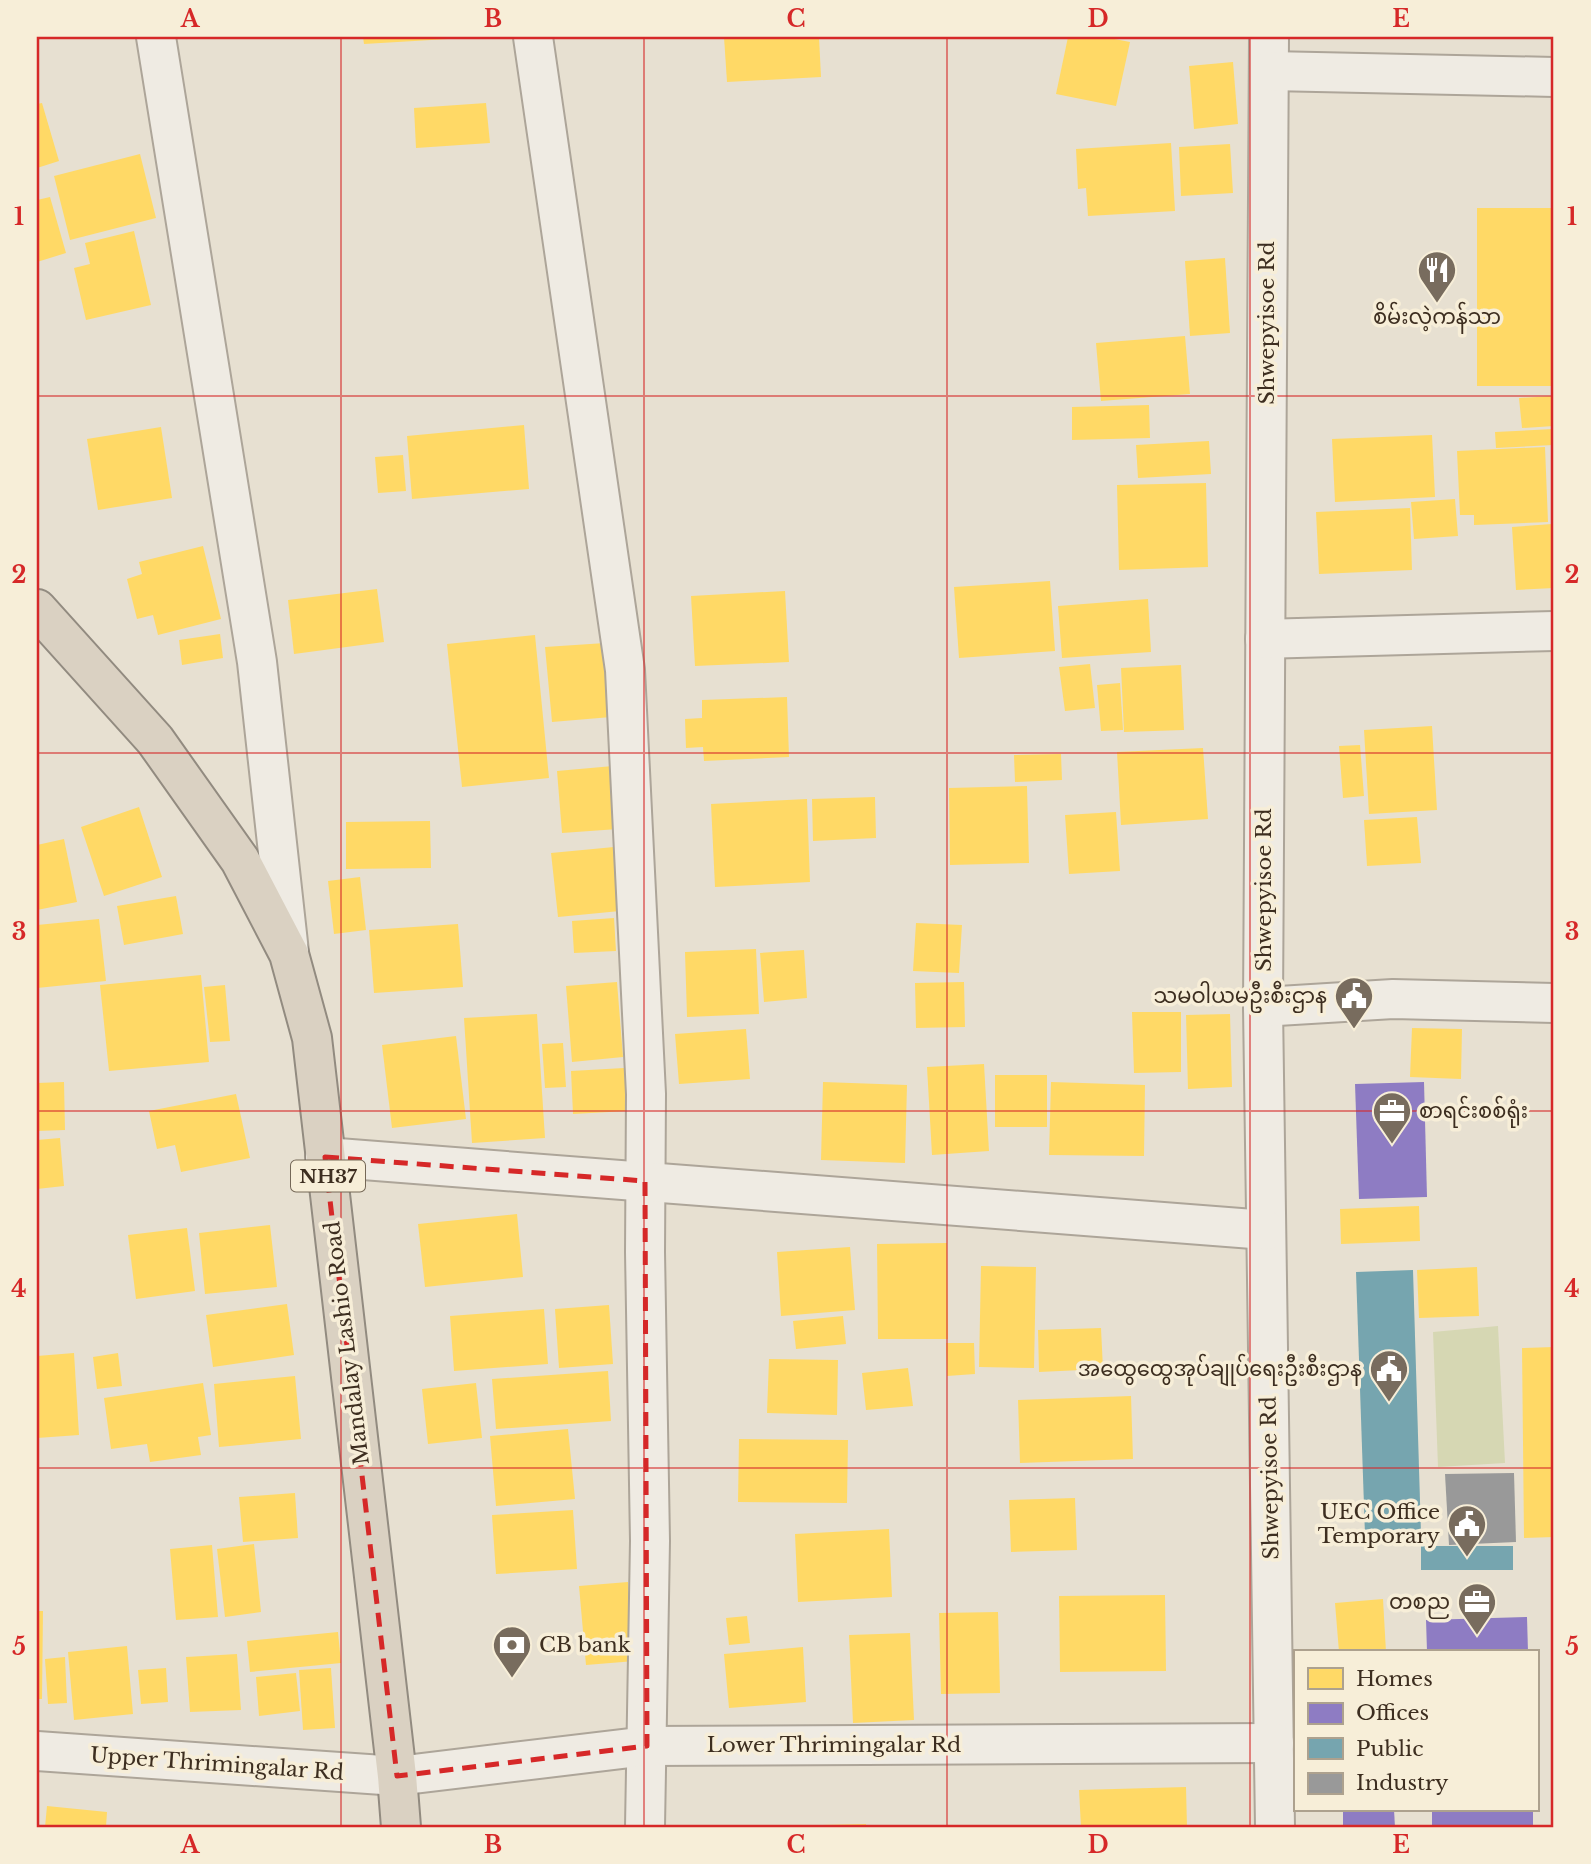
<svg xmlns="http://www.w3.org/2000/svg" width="1591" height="1864" font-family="'Libre Baskerville','Noto Sans Myanmar',serif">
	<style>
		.green { fill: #d6d7b3 }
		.homes { fill: #ffd966 }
		.offices { fill: #8e7cc3 }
		.public { fill: #76a5af }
		.industry { fill: #999 }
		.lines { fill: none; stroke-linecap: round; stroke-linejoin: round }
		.street-casing { stroke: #ada599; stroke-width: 42 }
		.highway-casing { stroke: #928b80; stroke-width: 42 }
		.street { stroke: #efebe3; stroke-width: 38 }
		.highway { stroke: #dad1c2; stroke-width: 38 }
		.marked { fill: none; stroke: #d62828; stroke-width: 5; stroke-dasharray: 14 9; stroke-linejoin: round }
		.grid { fill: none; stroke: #d62828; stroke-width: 2; stroke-opacity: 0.55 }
		.labels { text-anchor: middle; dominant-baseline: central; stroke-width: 7; stroke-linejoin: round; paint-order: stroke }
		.shield { fill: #f7eed8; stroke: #756857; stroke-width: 2 }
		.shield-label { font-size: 19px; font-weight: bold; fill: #3d2e20 }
		.poi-label { font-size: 21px; fill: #3d2e20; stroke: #f7eed8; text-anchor: end }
		.street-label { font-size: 21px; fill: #3d2e20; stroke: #f7eed8 }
		.neatline { fill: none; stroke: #d62828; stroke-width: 2.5 }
		.grid-label { font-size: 23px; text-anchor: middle; font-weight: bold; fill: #d62828 }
	</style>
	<rect width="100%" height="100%" fill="#e7e0d1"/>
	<polygon class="green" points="1498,1326 1505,1463 1438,1467 1433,1332"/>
	<g class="homes">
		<polygon points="363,37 448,37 448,39 364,44"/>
		<polygon points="724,37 819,37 821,77 727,82"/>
		<polygon points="1068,37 1104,37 1130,42 1116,106 1056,94"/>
		<polygon points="1233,62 1238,124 1194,129 1189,66"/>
		<polygon points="42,103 59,161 37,168 37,104"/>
		<polygon points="486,103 490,143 416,148 414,108"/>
		<polygon points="1171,143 1175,211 1088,216 1086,188 1078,189 1076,149"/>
		<polygon points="1230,144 1233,193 1181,196 1179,147"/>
		<polygon points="140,154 156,218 70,240 54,176"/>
		<polygon points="50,197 66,253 37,262 37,200"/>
		<rect x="1477" y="208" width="77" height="178"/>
		<polygon points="134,231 151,305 86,320 74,268 90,264 85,243"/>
		<polygon points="1225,258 1230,333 1190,336 1185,261"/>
		<polygon points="1185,336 1190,394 1101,401 1096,343"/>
		<polygon points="1554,396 1554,426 1522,428 1519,398"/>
		<polygon points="1149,405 1150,438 1072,440 1072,407"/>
		<polygon points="524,425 529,489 412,499 407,436"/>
		<polygon points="161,427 172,498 98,510 87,439"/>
		<polygon points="1553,429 1553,445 1496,448 1495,432"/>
		<polygon points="1432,435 1435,497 1335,502 1332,439"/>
		<polygon points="1209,441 1211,474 1138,478 1136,445"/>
		<polygon points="1545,447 1548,522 1474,525 1474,515 1460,515 1457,451"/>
		<polygon points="403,455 406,491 378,493 375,457"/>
		<polygon points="1206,483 1208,567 1119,570 1117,485"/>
		<polygon points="1455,499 1458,536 1414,539 1411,502"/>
		<polygon points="1410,508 1412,570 1319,574 1316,512"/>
		<polygon points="1552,524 1554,588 1516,590 1512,527"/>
		<polygon points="203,546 221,619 158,635 153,615 137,619 127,579 142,574 139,562"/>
		<polygon points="1050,581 1055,651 959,658 954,587"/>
		<polygon points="377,589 384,642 294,654 288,600"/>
		<polygon points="785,591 789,662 695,666 691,596"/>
		<polygon points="1148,599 1151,652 1062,658 1058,606"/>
		<polygon points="220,634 223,658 182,665 179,640"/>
		<polygon points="535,635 549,778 462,787 447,644"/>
		<polygon points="605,643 611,717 552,722 545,647"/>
		<polygon points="1090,664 1095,708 1065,711 1059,667"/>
		<polygon points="1181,665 1184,730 1124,732 1121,668"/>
		<polygon points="1120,683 1123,730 1101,731 1097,685"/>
		<polygon points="787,697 789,757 704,761 703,747 686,748 685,719 702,718 702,700"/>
		<polygon points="1432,726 1437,810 1369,814 1364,730"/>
		<polygon points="1360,745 1364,796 1343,798 1339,746"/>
		<polygon points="1203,748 1208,819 1121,825 1117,752"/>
		<polygon points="1061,754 1062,780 1015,782 1014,755"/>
		<polygon points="613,766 618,829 562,833 557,771"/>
		<polygon points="1027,786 1029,863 950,865 949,788"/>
		<polygon points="875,797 876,838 813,841 812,799"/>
		<polygon points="807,799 810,882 715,887 711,804"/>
		<polygon points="139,807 162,877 104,896 81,827"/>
		<polygon points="1116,812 1120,871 1069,874 1065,815"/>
		<polygon points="1417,817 1421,863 1367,866 1364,820"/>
		<polygon points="430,821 431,868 346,869 346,822"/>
		<polygon points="64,839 77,902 37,910 37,845"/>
		<polygon points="614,847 620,911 558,917 551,853"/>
		<polygon points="360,877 366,930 334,934 328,881"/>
		<polygon points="176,896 183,934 124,945 117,906"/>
		<polygon points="614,918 616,951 574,953 572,921"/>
		<polygon points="99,919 106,981 37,988 37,925"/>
		<polygon points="916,923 962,925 959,973 913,971"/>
		<polygon points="458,924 463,987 374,993 369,930"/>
		<polygon points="756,949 759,1014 687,1017 685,952"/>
		<polygon points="804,950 807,998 764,1002 760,953"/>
		<polygon points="201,975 209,1062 109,1071 100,985"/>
		<polygon points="617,982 623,1057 572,1062 566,986"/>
		<polygon points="964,982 965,1027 916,1028 915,983"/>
		<polygon points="225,985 230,1041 210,1042 204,987"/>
		<polygon points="1132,1012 1181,1012 1181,1072 1134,1073"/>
		<polygon points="537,1014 545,1138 472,1143 464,1018"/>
		<polygon points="1230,1014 1232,1087 1188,1089 1186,1015"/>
		<polygon points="1412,1028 1462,1029 1461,1079 1410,1077"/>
		<polygon points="746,1029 750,1079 679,1084 675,1034"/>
		<polygon points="456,1036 466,1119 392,1128 382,1045"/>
		<polygon points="563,1043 566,1087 545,1088 542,1044"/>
		<polygon points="984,1064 989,1151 932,1155 927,1067"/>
		<polygon points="624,1068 627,1111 573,1114 571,1071"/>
		<rect x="995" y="1075" width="52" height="52"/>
		<polygon points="64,1082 65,1130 37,1131 37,1083"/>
		<polygon points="823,1082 907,1085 905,1163 821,1160"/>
		<polygon points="1051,1082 1145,1085 1144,1156 1049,1155"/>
		<polygon points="236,1094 250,1158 181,1172 175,1145 157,1149 149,1111"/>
		<polygon points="60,1138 64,1186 37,1189 37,1140"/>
		<polygon points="1419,1206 1420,1241 1341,1244 1340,1209"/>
		<polygon points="517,1214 523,1277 425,1287 418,1224"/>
		<polygon points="270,1225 277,1287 205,1294 199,1233"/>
		<polygon points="187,1228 195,1291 136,1299 128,1235"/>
		<polygon points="947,1243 948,1339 878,1339 877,1244"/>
		<polygon points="850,1247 855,1310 781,1316 777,1252"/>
		<polygon points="981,1266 1036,1267 1034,1368 979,1367"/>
		<polygon points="1477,1267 1479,1316 1419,1318 1417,1270"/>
		<polygon points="287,1304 294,1355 213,1367 206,1315"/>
		<polygon points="609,1305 613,1364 559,1368 555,1309"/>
		<polygon points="544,1309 548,1364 454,1371 450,1316"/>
		<polygon points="843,1316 846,1344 796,1349 793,1321"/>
		<polygon points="1101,1328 1103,1369 1039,1372 1038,1330"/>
		<polygon points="946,1343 974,1343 975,1374 947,1376"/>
		<polygon points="1554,1347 1554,1537 1524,1538 1522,1348"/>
		<polygon points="74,1353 79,1435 37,1438 37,1356"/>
		<polygon points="118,1353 122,1386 97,1389 93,1357"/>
		<polygon points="769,1359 838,1360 837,1415 767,1413"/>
		<polygon points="908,1368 913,1406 866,1410 862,1373"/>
		<polygon points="608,1371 611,1421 496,1429 492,1379"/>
		<polygon points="295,1376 301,1439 219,1447 214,1384"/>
		<polygon points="203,1383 211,1435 198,1437 201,1455 150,1462 147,1444 111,1449 104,1398"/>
		<polygon points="476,1383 482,1438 428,1444 422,1389"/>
		<polygon points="1131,1396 1133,1459 1020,1463 1018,1400"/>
		<polygon points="568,1429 575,1499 496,1506 490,1436"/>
		<polygon points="739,1439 848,1440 847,1503 738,1502"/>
		<polygon points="295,1493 298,1538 243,1542 239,1497"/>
		<polygon points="1075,1498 1077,1550 1011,1552 1009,1500"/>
		<polygon points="573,1510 577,1569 496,1574 492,1515"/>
		<polygon points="889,1529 892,1597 798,1602 795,1534"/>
		<polygon points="254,1544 261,1612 225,1617 217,1549"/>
		<polygon points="212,1545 218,1617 176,1620 170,1549"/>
		<polygon points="628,1582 635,1661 586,1665 579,1586"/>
		<polygon points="1165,1595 1166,1671 1060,1672 1059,1596"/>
		<polygon points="1383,1599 1386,1652 1339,1652 1335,1603"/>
		<polygon points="37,1611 43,1611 42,1699 37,1699"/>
		<polygon points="998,1612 1000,1693 941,1694 939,1613"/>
		<polygon points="747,1616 750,1643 729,1645 726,1618"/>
		<polygon points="338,1632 341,1663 250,1672 247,1641"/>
		<polygon points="910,1633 914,1720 853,1723 849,1635"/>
		<polygon points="127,1646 133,1714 74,1720 68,1652"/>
		<polygon points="803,1647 806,1702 729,1708 724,1654"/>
		<polygon points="237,1654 241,1710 190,1712 186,1657"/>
		<polygon points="65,1657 67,1703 48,1704 45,1659"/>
		<polygon points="166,1668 168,1702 141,1704 138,1670"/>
		<polygon points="331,1668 335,1728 303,1730 299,1670"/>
		<polygon points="296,1673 300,1711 259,1716 256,1677"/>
		<polygon points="1186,1787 1187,1827 1081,1827 1079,1790"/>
		<polygon points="47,1806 107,1812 106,1827 45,1827"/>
		<polygon points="866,1824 866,1827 822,1827 822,1825"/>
	</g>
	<g class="offices">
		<polygon points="1424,1082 1427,1197 1359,1199 1355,1084"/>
		<polygon points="1527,1617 1528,1652 1427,1652 1426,1620"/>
		<polygon points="1343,1810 1394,1810 1395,1827 1343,1827"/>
		<rect x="1432" y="1810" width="101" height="17"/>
	</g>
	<g class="public">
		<polygon points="1413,1270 1421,1534 1365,1535 1356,1272"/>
		<rect x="1421" y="1546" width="92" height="24"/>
	</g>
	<polygon class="industry" points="1514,1473 1516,1542 1449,1545 1445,1474"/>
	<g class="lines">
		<g class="street-casing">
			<g id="street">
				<polyline points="156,37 257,662 289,952"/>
				<polyline points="533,37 625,670 646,1094 645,1252 650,1541 645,1827"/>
				<polyline points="1269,37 1263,1007 1275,1827"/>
				<polyline points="1269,71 1554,77"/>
				<polyline points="1265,639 1554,631"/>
				<polyline points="1263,1007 1393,999 1554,1003"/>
				<polyline points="325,1157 1266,1230"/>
				<polyline points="37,1751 397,1776 647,1746 1274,1743"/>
			</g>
		</g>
		<g class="highway-casing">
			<polyline id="highway" points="37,609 155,740 240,860 289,954 312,1038 397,1776 401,1827"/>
		</g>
		<use href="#street" class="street"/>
		<use href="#highway" class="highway"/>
	</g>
	<path class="marked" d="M325,1157L645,1181L647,1746L397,1776Z"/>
	<path class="grid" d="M341,37V1827M644,37V1827M947,37V1827M1250,37V1827M37,396H1554M37,753H1554M37,1111H1554M37,1468H1554"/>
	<defs>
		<g id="restaurant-pin" transform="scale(2.0125)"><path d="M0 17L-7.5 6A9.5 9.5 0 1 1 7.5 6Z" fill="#786c5e" stroke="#f7eed8"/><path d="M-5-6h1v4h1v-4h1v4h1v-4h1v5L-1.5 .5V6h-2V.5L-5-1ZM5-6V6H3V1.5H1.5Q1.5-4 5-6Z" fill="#fff"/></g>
		<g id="civic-pin" transform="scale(2.0125)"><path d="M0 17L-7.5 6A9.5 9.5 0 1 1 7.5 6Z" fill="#786c5e" stroke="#f7eed8"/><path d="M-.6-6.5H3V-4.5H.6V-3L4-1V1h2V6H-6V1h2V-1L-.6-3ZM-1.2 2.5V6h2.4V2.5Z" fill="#fff"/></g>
		<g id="office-pin" transform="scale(2.0125)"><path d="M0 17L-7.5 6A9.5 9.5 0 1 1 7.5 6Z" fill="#786c5e" stroke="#f7eed8"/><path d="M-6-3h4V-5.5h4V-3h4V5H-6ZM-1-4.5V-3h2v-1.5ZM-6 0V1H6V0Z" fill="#fff"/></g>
		<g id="bank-pin" transform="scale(2.0125)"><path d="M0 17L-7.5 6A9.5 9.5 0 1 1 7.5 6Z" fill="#786c5e" stroke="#f7eed8"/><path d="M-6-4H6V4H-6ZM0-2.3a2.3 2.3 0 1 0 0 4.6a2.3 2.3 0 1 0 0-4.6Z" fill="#fff"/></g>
	</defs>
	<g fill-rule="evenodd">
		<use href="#restaurant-pin" x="1437" y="270"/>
		<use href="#civic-pin" x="1354" y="996"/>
		<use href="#office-pin" x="1392" y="1111"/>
		<use href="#civic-pin" x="1389" y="1369"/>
		<use href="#civic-pin" x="1467" y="1524"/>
		<use href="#office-pin" x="1477" y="1602"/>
		<use href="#bank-pin" x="512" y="1645"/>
	</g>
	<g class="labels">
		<rect class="shield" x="291" y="1160.5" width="74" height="31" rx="5"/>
		<g class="shield-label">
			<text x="328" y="1176">NH37</text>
		</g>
		<g class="poi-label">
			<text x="1437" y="317" text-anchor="middle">စိမ်းလဲ့ကန်သာ</text>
			<text x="1327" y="996">သမဝါယမဦးစီးဌာန</text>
			<text x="1419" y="1111" text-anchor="start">စာရင်းစစ်ရုံး</text>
			<text x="1362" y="1369">အထွေထွေအုပ်ချုပ်ရေးဦးစီးဌာန</text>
			<text x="1440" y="1512">UEC Office<tspan x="1440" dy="24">Temporary</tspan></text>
			<text x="1450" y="1602">တစည</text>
			<text x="539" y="1645" text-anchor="start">CB bank</text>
		</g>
		<g class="street-label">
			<text transform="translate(1267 323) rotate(-90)">Shwepyisoe Rd</text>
			<text transform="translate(1264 890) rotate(-90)">Shwepyisoe Rd</text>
			<text transform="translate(347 1343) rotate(-97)">Mandalay Lashio Road</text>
			<text transform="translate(1270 1478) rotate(-91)">Shwepyisoe Rd</text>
			<text x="834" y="1745">Lower Thrimingalar Rd</text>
			<text transform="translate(217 1764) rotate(4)">Upper Thrimingalar Rd</text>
		</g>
	</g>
	<rect width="1591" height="1864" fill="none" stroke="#f7eed8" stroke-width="77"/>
	<rect x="1294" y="1650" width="245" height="161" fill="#f7eed8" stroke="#ada18e" stroke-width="2"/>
	<rect x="1308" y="1668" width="35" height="21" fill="#ffd966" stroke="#ada18e" stroke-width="2"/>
	<text x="1356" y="1686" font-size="21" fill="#3d2e20">Homes</text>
	<rect x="1308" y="1703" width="35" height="21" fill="#8e7cc3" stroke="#ada18e" stroke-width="2"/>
	<text x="1356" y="1720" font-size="21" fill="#3d2e20">Offices</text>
	<rect x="1308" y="1738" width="35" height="21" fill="#76a5af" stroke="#ada18e" stroke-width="2"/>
	<text x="1356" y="1756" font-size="21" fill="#3d2e20">Public</text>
	<rect x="1308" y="1773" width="35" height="21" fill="#999999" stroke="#ada18e" stroke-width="2"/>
	<text x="1356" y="1790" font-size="21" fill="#3d2e20">Industry</text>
	<rect x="38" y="38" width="1514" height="1788" class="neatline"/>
	<g class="grid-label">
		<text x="190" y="27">A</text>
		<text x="493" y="27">B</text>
		<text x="796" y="27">C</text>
		<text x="1098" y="27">D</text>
		<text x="1401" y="27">E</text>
		<text x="19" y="225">1</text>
		<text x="1572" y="225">1</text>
		<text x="19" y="583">2</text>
		<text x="1572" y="583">2</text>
		<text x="19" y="940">3</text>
		<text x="1572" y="940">3</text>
		<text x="19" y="1297">4</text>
		<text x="1572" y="1297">4</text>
		<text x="19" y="1655">5</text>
		<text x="1572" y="1655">5</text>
		<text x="190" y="1853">A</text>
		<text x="493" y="1853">B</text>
		<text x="796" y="1853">C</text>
		<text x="1098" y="1853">D</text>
		<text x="1401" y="1853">E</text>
	</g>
</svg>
